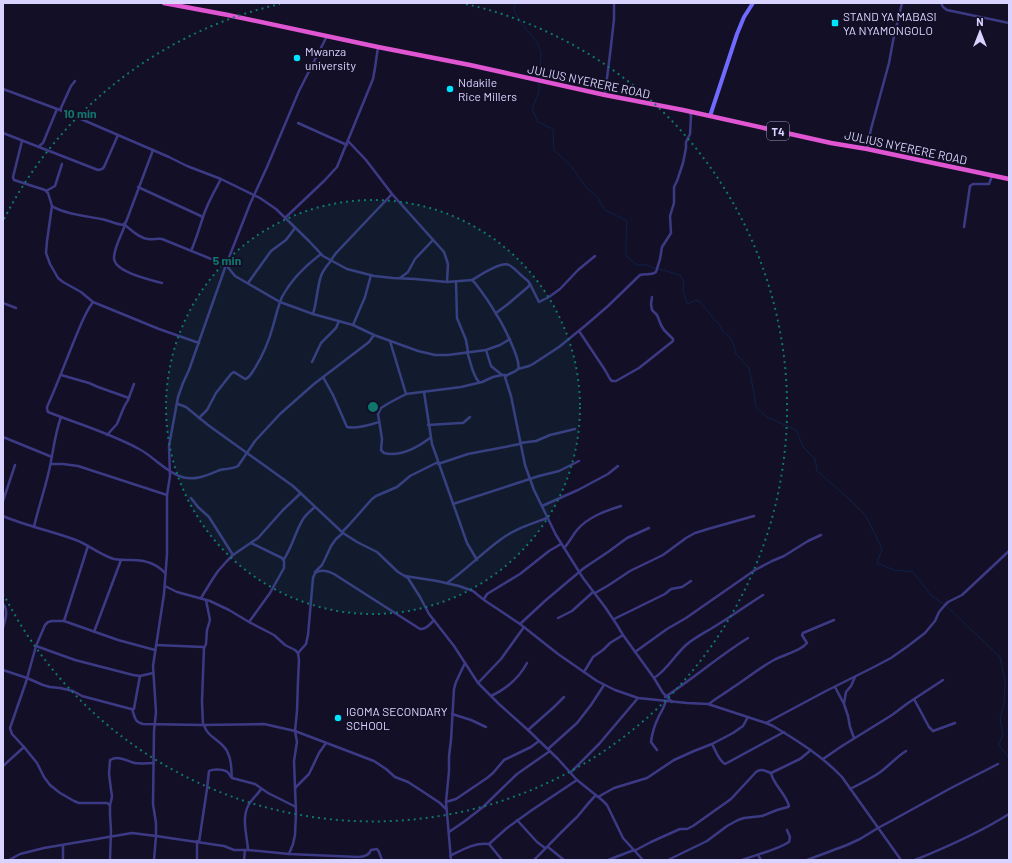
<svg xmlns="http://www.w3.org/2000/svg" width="1012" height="863" font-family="Barlow,sans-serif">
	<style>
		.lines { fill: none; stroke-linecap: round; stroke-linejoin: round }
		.stream { stroke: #0c2248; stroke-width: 1 }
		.minor { stroke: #3d3a85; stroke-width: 2.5 }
		.secondary { stroke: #6f6bff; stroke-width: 4 }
		.trunk { stroke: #e055d1; stroke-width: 4.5 }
		.ring { fill: none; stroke: #0f766e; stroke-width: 2; stroke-dasharray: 2 4 }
		.poi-dot { fill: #00e5ff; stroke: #130f26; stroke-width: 1.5 }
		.labels { text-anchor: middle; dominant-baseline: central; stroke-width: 4; stroke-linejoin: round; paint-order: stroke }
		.shield { fill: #130f26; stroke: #9e99be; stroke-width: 1 }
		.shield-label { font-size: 11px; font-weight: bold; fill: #d9d4ff }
		.poi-label { font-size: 12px; fill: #d9d4ff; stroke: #130f26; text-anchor: start }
		.street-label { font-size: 12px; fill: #d9d4ff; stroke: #130f26 }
		.centre { fill: #0f766e; stroke: #130f26; stroke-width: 2 }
		.ring-label { font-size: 12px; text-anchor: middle; font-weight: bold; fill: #0f766e; stroke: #130f26; stroke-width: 4; stroke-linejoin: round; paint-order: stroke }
	</style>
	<rect width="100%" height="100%" fill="#130f26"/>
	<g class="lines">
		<g class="stream">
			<polyline points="515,3 514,10 521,23 537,42 541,53 540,78"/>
			<polyline points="539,83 539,92 532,109 538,122 553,129 554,150 571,166 586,187 598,198 605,210 627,221 626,239 626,256 637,265 647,265 654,268 670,272 680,275 684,282 683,291 687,304 697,300 700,302 720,326 723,332 730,337 734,346 736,354 749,368 753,388 756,407 767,417 796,430 803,447 815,459 817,471 847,497 866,516 882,549 877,563 894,570 913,572 932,596 945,605 1000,657 1005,682 1004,704 1000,719 1003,734 999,745 1009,758"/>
		</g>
		<g class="minor">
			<polyline points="941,3 943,7 947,10 1009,23"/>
			<path d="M3,89L60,110L169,157L187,166L221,179L260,198L276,209L309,241L323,256L347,269L374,276L393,278L415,279L447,282L472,280L475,283C482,292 490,303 496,314C501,321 522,361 518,369C515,373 508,373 505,377L511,396L525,465L534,490L556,535L583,578L605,607L617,625L623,635L654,678L663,693L672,702"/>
			<polyline points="605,94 611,46 614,19 614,3"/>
			<polyline points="60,110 71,86 75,81"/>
			<polyline points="298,123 347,145"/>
			<polyline points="3,133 98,170 102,169 104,167 118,135"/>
			<path d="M22,141L13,177L14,180L45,190L48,193L52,206C63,214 87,216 101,219C108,220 115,224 123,225L126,222L153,150"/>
			<polyline points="348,141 366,160 392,194 444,252 448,264 447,282"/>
			<polyline points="38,147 43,143 57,109"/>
			<polyline points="867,148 871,129 889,63 893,41 902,3"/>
			<polyline points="138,187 203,217"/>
			<polyline points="46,191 55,186 62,164"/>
			<polyline points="52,206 47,241 46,253 50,264 58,278 63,282 81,292 93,302 159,329 199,343"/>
			<polyline points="285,218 324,181 337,167 373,79 375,68 378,47"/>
			<path d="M124,224C131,230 139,238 148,239C153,240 157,238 162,239L226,265L235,276L280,302L313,314L353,325L374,335L418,351L435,355H448L486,350L500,345L510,339"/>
			<path d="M125,225C122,234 114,248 114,258C114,272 151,280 162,283"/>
			<polyline points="964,227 970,186 973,184 989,184 992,176"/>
			<path d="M191,251C196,240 199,229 203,217C207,204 214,192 221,179"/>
			<polyline points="400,278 408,272 415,259 433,240"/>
			<path d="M472,280C479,276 501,261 509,265C515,268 522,277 528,281L530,284L528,287L508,304L496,313"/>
			<polyline points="456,282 457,318 466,340 468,352"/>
			<polyline points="248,283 271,251 286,240 295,228"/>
			<polyline points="530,284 539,302 549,297 560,289 578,270 595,256"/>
			<path d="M93,302C84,314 80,327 74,341C65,363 57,385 47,407V409L48,412C78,424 110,433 139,449C153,456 167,473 182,477C196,481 207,475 220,470C226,469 233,469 238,466L255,441L280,414L314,384L369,342L374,335"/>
			<polyline points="3,303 16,308"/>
			<path d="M313,314C317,301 317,288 321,276C323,270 326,267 330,262C332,259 334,255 337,252L392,194"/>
			<polyline points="353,325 365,297 371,275"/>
			<polyline points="579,331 605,370 610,379 612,381 616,381 639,368 673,341 673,339 664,330 661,325 657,315 652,310 651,304 652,297"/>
			<polyline points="390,341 406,394"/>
			<polyline points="486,350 491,366 502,375"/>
			<path d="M467,352C471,362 472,375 479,382"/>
			<polyline points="312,362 321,343 336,328 339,321"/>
			<path d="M518,369L529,366L533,364L559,347L586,325L608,306L640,275C645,273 651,276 656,272L660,259L662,247L671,233L670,216L674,203V187L677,181L683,163L686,148V142L690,134L691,116L690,112"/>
			<polyline points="61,375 89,383 98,387 129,398"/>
			<path d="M323,377L333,395L347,427C357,429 369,425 379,422"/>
			<polyline points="424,392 432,444 467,543 477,560"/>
			<polyline points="178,404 186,407 208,425 293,486 343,533 357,542 377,552 398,572 408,578 420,597 429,614 454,646 478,683 499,704 528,730 558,759 577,780 602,800 607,805 623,838 643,860"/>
			<path d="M199,418L207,410L216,393L231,374L234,372L245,379C250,378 252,372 255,368C263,355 269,341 273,326C276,316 278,306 282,297C291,280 305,266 321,254"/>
			<polyline points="428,425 460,423 463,423 470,417"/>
			<polyline points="107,435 117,424 124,407 128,400 134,384"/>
			<polyline points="3,437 52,457"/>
			<path d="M430,438C418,447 400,457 384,453L381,450L382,439L378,414L381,408L389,403L406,394L461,387L482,382L493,377L502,375H506"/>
			<polyline points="520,443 536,441 550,435 575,429"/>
			<polyline points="51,464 63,464 78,466 167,495"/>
			<polyline points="438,464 468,454 520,444"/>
			<polyline points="191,498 198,507 209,517 233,555"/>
			<polyline points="3,501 15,465"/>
			<polyline points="453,504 539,476 559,471 579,461"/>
			<polyline points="542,506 578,490 608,474 618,466"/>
			<path d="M3,516C26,526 52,531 76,540C89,545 100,555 114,559C120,560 126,560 132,560C144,560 157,564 165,573"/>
			<path d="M34,527C38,509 44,492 48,475C53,456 54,436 61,417"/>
			<polyline points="342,532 349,525 372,499 376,496 397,487 410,476 438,462"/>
			<path d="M564,548C569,543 572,536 577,530C588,517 605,511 621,506"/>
			<path d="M284,559C292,547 295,533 302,521C305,515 310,511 315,507"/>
			<polyline points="315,572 322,565 325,559 331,546 336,539 343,533"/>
			<path d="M405,576L437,581L459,586L473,591L484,600L520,624L558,654L597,681L615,690L638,698L687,703L708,704L766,723L773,726C798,741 822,756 842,777L901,860"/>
			<path d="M447,583C466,570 482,553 500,540C514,529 531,524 547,518"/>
			<polyline points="165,586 177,592 210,601 229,610 249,622 274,635 285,645 295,650 298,653 299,660 298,681 297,711 295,731 297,742 294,761 296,813 295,835 293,844 289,854"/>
			<polyline points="595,593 609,585 630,571 663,555 686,538 695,533 708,529 754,516"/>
			<polyline points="201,598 212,580 218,571 227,561 233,555 258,538 283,510 301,493"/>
			<polyline points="484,599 487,594 520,574 549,551 561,544"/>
			<path d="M3,604C9,611 5,620 3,628"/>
			<polyline points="558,618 572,611 593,592"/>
			<polyline points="614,619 665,594 671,589 682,587 691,581"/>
			<polyline points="64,621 88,546"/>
			<polyline points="249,622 270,593 284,568 284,561 282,558 251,543"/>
			<polyline points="520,624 546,600 584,568 608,552 627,538 649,528"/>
			<polyline points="94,632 121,560"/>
			<polyline points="156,645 203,647 204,648 202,701 203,725"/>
			<polyline points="36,646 75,660 133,675 140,676 153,673"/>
			<polyline points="204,648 206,644 207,630 210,620 206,600"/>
			<polyline points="635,652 667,629 686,618 755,570 772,561 784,556 808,541 821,535"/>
			<path d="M298,653L306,644L308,635L313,578L315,573C321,569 328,571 334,574L420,629C426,630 430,624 434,620"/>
			<polyline points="3,670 27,678 43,685 50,687 60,688 73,691 82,696 131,709 134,709 135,703 140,676"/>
			<polyline points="584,672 593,657 603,650 610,643 623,635"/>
			<path d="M654,678C667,670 674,656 686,645C695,637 706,632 717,625C732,616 747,605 763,595"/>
			<polyline points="478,683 501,659 524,627"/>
			<polyline points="835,687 844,704 848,716 850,727 854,738"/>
			<path d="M491,696C506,689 519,678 527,663"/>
			<path d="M665,697C694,678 719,656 748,638"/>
			<polyline points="914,699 929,727 933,731 955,723"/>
			<polyline points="844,703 846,692 851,686 855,677"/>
			<path d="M709,704C716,698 724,694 732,688C746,679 759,668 774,660C783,655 801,651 807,643L802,635L803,633L834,620"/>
			<path d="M132,709C135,717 134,722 143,724L203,725L264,724L295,731L374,761L386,769L395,777L408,782L422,791L440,803L446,809"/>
			<polyline points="452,714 471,720 486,727"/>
			<polyline points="766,723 826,691 872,668 891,658 908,646 925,633 935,621 939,612 945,605 948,602 962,595 1009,551"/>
			<path d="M204,725C207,737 221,740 227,751C229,755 231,760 231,766C232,770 231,774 232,778L255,784L268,793L296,807"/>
			<polyline points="528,730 554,707 564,697"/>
			<path d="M712,744C716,751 718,760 725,764L784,732"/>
			<polyline points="548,749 577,723 591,705 604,685"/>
			<path d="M657,750L651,742C652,733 655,724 659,716C662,711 664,707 666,701"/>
			<polyline points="823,759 842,746 892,715 908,703 943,680"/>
			<polyline points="3,766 24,747"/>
			<polyline points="571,772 599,744 638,698"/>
			<polyline points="295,788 309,774 319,753 326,743"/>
			<path d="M850,789C860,784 870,779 879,773C888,767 895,758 906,751"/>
			<polyline points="598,797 614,788 647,778 674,760 694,751 712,744 733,733 743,726 748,717"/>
			<polyline points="446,802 456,799 487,778 493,773 504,760 531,747 539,741"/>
			<path d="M110,805L112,797L109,774L110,760C119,755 126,761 135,763C141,764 148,763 154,763"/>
			<polyline points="517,820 537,842 545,848"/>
			<polyline points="449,832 465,821 483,807 517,774 550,751"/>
			<polyline points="197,841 197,860"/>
			<path d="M199,842L207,789L209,771C213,769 221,769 226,771C228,772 230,775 231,777"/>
			<polyline points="489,844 507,828 532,810 577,780"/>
			<polyline points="548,847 564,860"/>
			<path d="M248,850C247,834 241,818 249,804C253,798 258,794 261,789"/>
			<path d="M634,851L651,842L680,829H687L693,826L731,799L756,772C761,768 765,771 771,773"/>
			<polyline points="758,855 761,860"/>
			<path d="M450,856C462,850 475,842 489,844L502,860"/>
			<path d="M9,860L20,854L44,848L132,833L156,836L224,846L234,850H248L289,854L358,857C364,857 369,856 371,850L377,849L379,852L382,860"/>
			<polyline points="63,860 63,846"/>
			<polyline points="110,860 111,831 110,815 110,805 107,803 79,803 74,801 60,793 50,785 44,777 37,763 24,747 12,734 10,728 26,682 36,646 45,625 48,622 52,621 64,621 118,640 155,650"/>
			<polyline points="154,860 156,836 156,823 153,804 154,731 156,712 153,666 164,594 167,554 167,495 170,476 169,446 178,397 183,383 189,370 226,265 250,204 267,167 299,91 327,36"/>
			<polyline points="244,860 245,850"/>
			<polyline points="451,860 446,802 449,771 449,756 451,740 454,689 456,682 465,663"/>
			<path d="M534,860C548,846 562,831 577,817C583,810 589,802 596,795"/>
			<polyline points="608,860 634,850"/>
			<path d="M668,860L707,841L727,826L738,820L744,818L762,816L777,810L788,807L789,806C786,794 773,784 771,773L800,759L811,750"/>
			<path d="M742,860C757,854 775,851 789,842L790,837L787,830"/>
			<polyline points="807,860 847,845 860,839 878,828 891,821 951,788 998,764"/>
			<path d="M915,860C947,847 979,833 1009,814"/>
		</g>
		<polyline class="secondary" points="710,116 737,34 744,17 753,3"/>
		<polyline class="trunk" points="164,3 228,15 378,47 470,65 605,95 683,110 831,143 867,149 1009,179"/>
	</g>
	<circle cx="373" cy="407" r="207" fill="#0f766e" fill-opacity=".12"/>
	<g class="ring">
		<circle cx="373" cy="407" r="207"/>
		<path d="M4 219A414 414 0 0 1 280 4M466 4A414 414 0 1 1 4 595"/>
	</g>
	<g class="poi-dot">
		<rect x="831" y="19" width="8" height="8" rx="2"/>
		<circle cx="297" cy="58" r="4"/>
		<circle cx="450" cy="89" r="4"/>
		<circle cx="338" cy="718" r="4"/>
	</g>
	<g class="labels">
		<rect class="shield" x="767" y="122" width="22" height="18" rx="3"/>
		<g class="shield-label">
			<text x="778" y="131">T4</text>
		</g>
		<g class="poi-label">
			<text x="843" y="16">STAND YA MABASI<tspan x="843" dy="14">YA NYAMONGOLO</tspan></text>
			<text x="305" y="51">Mwanza<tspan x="305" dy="14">university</tspan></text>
			<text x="458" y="82">Ndakile<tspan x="458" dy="14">Rice Millers</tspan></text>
			<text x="346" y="711">IGOMA SECONDARY<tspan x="346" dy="14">SCHOOL</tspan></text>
		</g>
		<g class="street-label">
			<text transform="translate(589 81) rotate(12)">JULIUS NYERERE ROAD</text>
			<text transform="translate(906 147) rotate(12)">JULIUS NYERERE ROAD</text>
		</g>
	</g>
	<circle cx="373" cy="407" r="6" class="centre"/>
	<g class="ring-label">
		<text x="80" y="118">10 min</text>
		<text x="227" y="265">5 min</text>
	</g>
	<rect width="1012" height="863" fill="none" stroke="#d9d4ff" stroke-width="8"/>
	<g transform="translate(980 32)" stroke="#130f26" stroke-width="3" paint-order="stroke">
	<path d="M0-3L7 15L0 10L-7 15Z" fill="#d9d4ff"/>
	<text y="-6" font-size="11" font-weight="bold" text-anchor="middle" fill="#d9d4ff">N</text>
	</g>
</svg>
